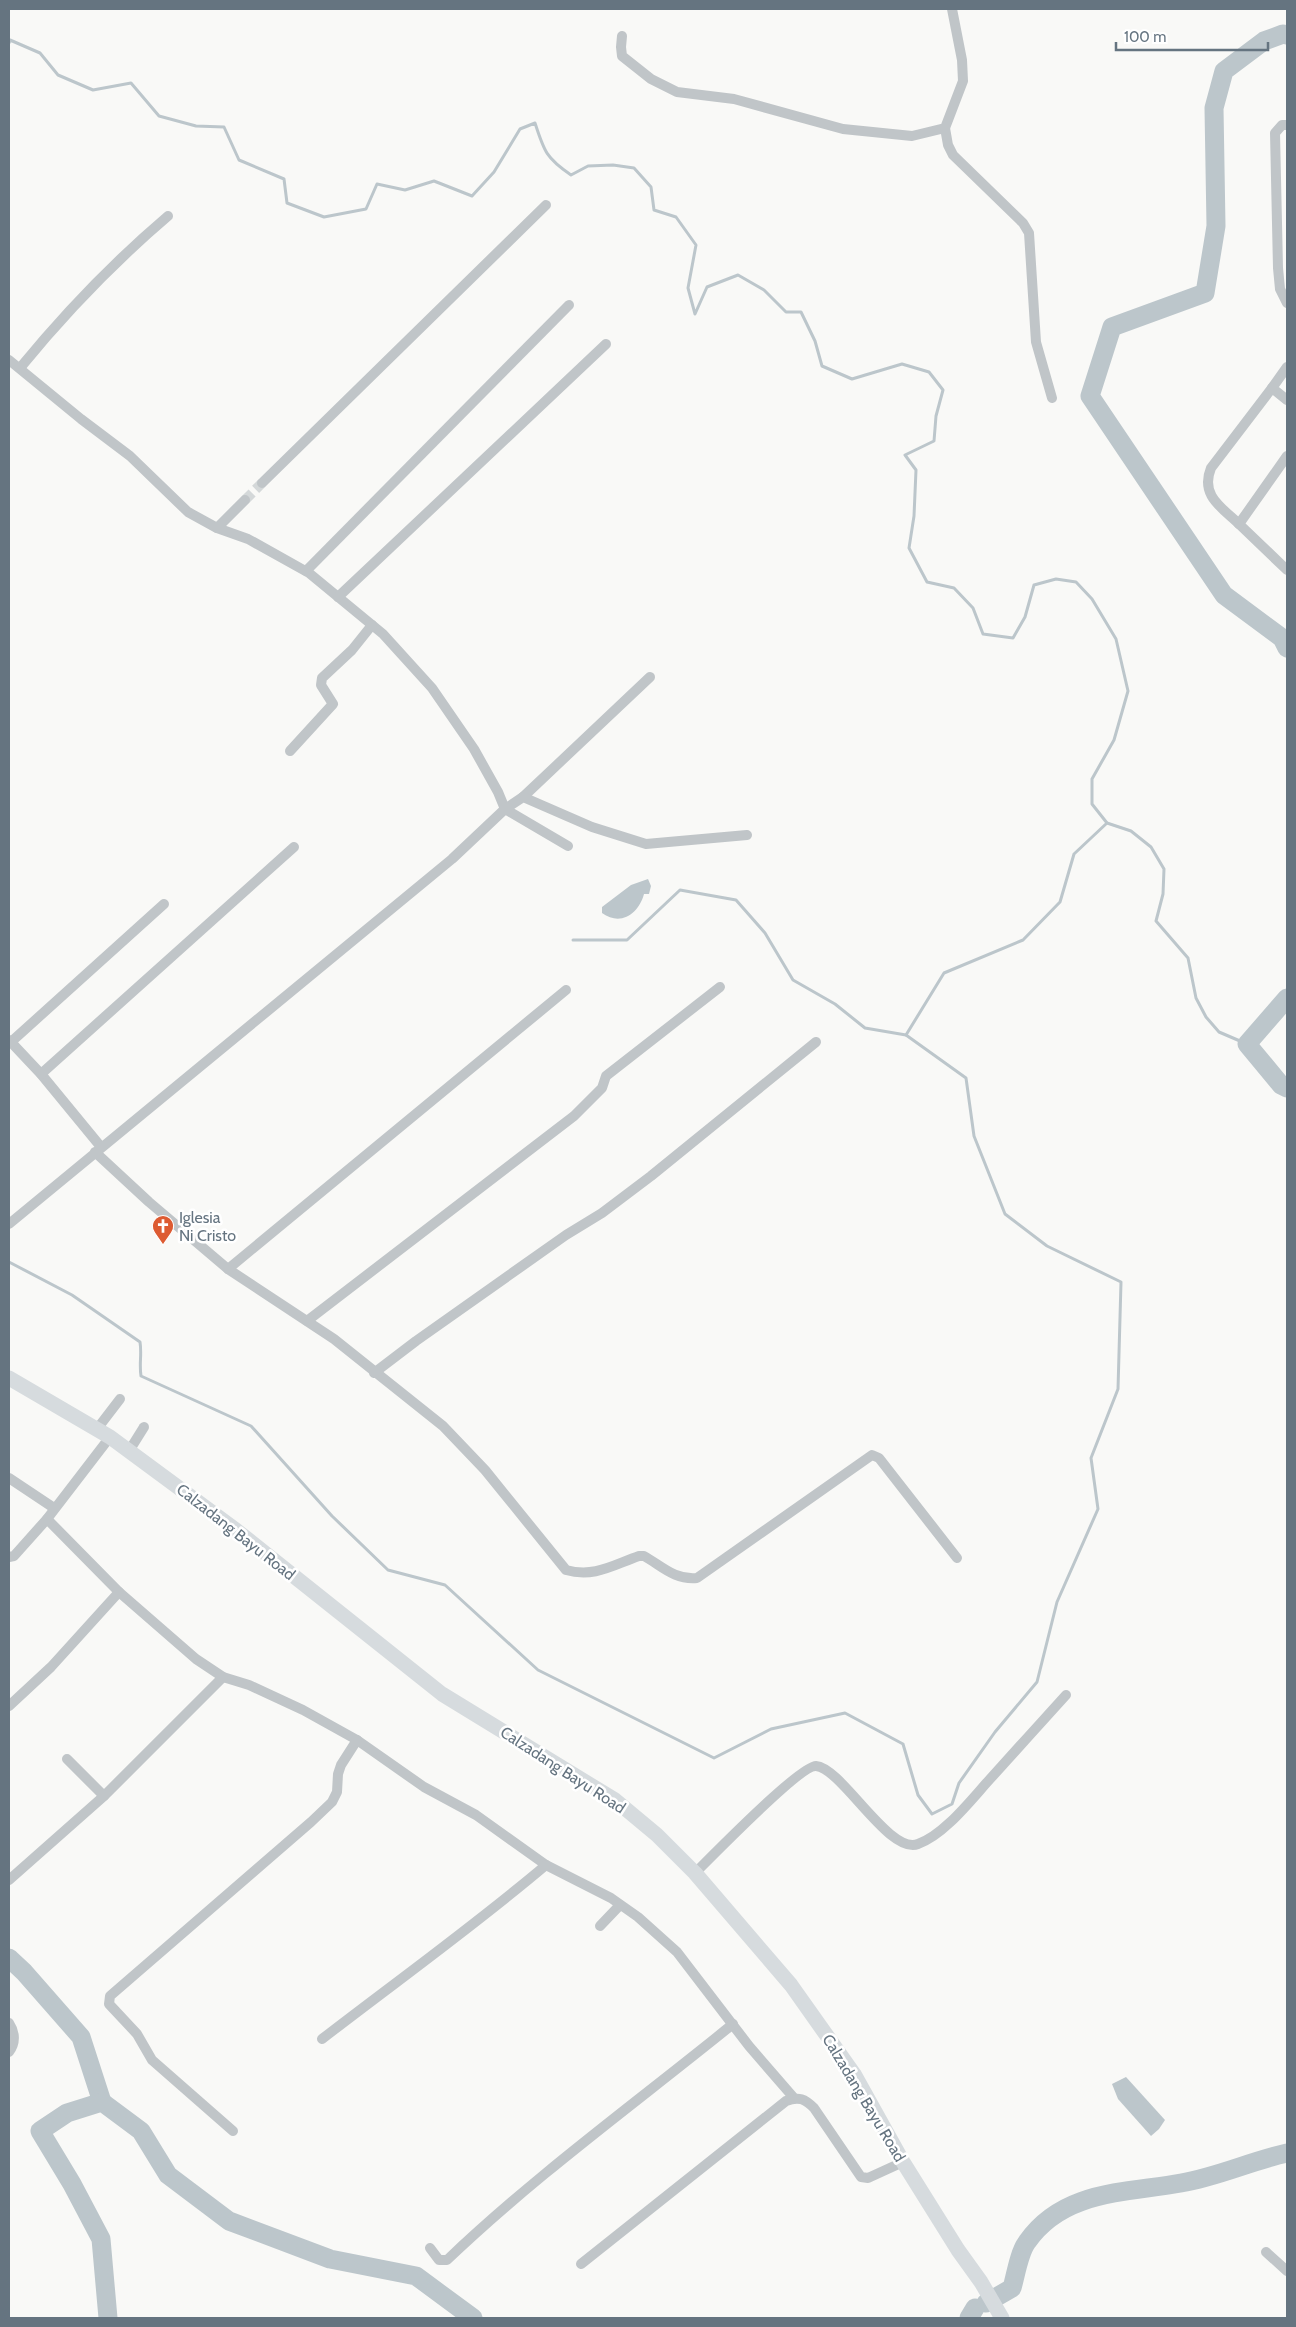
<svg xmlns="http://www.w3.org/2000/svg" width="1296" height="2327" font-family="Cabin,sans-serif">
	<style>
		.water { fill: #bcc6cb }
		.lines { fill: none; stroke-linecap: round; stroke-linejoin: round }
		.stream { stroke: #bcc6cb; stroke-width: 3 }
		.river { stroke: #bcc6cb; stroke-width: 19 }
		.street-tunnel { stroke: #d4d8d9; stroke-width: 10; stroke-dasharray: 10 5; stroke-linecap: butt }
		.street { stroke: #c0c5c8; stroke-width: 10 }
		.secondary { stroke: #d6dbde; stroke-width: 15 }
		.labels { text-anchor: middle; dominant-baseline: central; stroke-width: 5; stroke-linejoin: round; paint-order: stroke }
		.poi-label { font-size: 16px; fill: #657480; stroke: #fff; text-anchor: start }
		.street-label { font-size: 16px; fill: #657480; stroke: #fff }
	</style>
	<rect width="100%" height="100%" fill="#f9f9f7"/>
	<g class="water">
		<path d="M648,879L651,886L649,894H644C639,913 621,927 602,913V907L631,885Z"/>
		<polygon points="1126,2077 1165,2120 1159,2129 1151,2136 1118,2099 1112,2084"/>
	</g>
	<g class="lines">
		<g class="stream">
			<path d="M9,43L10,40L40,53L58,75L93,90L131,83L159,116L196,126L224,127L239,160L284,179L287,203L324,217L366,209L377,184L405,190L434,181L472,196L494,172L520,129L535,123C544,151 546,158 571,175L588,166L613,165L634,168L651,187L654,210L676,217L696,245L688,288L695,314L707,287L738,275L764,290L786,312H801L815,341L822,366L852,379L902,364L929,372L943,390L936,416L934,441L905,455L916,470L914,516L909,548L927,582L954,588L973,608L983,634L1013,638L1025,617L1034,585L1056,579L1076,582L1092,599L1116,639L1128,691L1114,740L1092,779V804L1107,823L1131,831L1151,847L1164,869L1163,894L1156,921L1188,958L1196,998L1206,1017L1219,1032L1247,1044"/>
			<polyline points="573,940 627,940 680,890 736,900 765,933 793,980 835,1004 865,1028 906,1035"/>
			<path d="M9,1262L72,1295L140,1342C142,1354 139,1364 141,1376L251,1426L332,1516L388,1570L445,1585L538,1670L714,1758L771,1729L845,1713L903,1744L918,1795L932,1814L952,1804L959,1783L995,1732L1037,1682L1057,1602L1098,1509L1091,1458L1118,1389L1121,1282L1047,1246L1005,1214L974,1136L966,1078L906,1035L944,973L1023,940L1060,902L1074,854L1107,823"/>
		</g>
		<g class="river">
			<polyline points="1287,35 1283,34 1264,41 1224,71 1214,108 1216,226 1205,293 1112,327 1090,396 1224,595 1282,638 1287,648"/>
			<polyline points="1287,998 1247,1044 1281,1085 1287,1088"/>
			<polyline points="9,1958 24,1972 81,2037 102,2102"/>
			<path d="M986,2303L1012,2288C1016,2274 1019,2253 1027,2242C1063,2190 1126,2193 1181,2183C1217,2177 1251,2161 1287,2153"/>
			<polyline points="108,2318 101,2239 72,2184 40,2131 67,2113 102,2102 141,2131 168,2175 229,2221 330,2259 416,2276 473,2318"/>
			<polyline points="969,2318 975,2308"/>
		</g>
		<polyline class="street-tunnel" points="245,500 262,483"/>
		<g class="street">
			<polyline points="622,36 621,47 622,56 651,79 677,92 734,99 843,129 912,136 945,128 963,81 962,60 952,9"/>
			<polyline points="1287,125 1282,125 1275,133 1278,268 1280,289 1287,303"/>
			<polyline points="945,128 948,145 953,155 1023,223 1029,233 1036,342 1052,398"/>
			<polyline points="9,360 81,419 130,456 188,512 217,528 248,539 309,573 383,634 432,688 474,749 498,792 505,809 568,846"/>
			<polyline points="1287,367 1272,388 1287,400"/>
			<path d="M20,368C65,313 114,262 168,216"/>
			<polyline points="1287,456 1239,524 1287,570"/>
			<polyline points="262,483 546,205"/>
			<path d="M1239,524C1221,507 1200,495 1211,468L1272,388"/>
			<polyline points="217,528 245,500"/>
			<polyline points="306,571 569,305"/>
			<polyline points="338,597 606,344"/>
			<polyline points="290,751 333,704 321,685 322,678 352,650 372,625"/>
			<polyline points="523,797 650,677"/>
			<polyline points="9,1040 41,1074 101,1147"/>
			<polyline points="11,1042 164,904"/>
			<polyline points="41,1074 294,847"/>
			<path d="M95,1152L149,1202L228,1269L334,1339L443,1426L485,1470L566,1570C594,1578 613,1565 639,1556H644C662,1566 674,1580 697,1578L872,1455L879,1458L957,1558"/>
			<polyline points="9,1224 452,859 505,809 523,797 592,827 646,844 747,835"/>
			<polyline points="228,1269 566,990"/>
			<polyline points="307,1321 574,1116 602,1088 606,1076 720,987"/>
			<polyline points="374,1373 416,1341 566,1235 602,1213 651,1176 816,1042"/>
			<polyline points="97,1429 120,1399"/>
			<polyline points="129,1451 144,1427"/>
			<polyline points="9,1478 54,1508"/>
			<polyline points="47,1519 119,1592 196,1659 223,1677 249,1685 303,1710 357,1740 424,1787 476,1815 546,1865 611,1898 638,1917 677,1952 749,2046 794,2098"/>
			<polyline points="9,1557 14,1556 47,1519 110,1437"/>
			<polyline points="9,1706 51,1667 119,1592"/>
			<polyline points="67,1759 104,1796"/>
			<path d="M695,1873C711,1857 801,1765 816,1766C842,1768 889,1855 918,1844C944,1835 971,1800 990,1779C1015,1751 1041,1723 1066,1695"/>
			<polyline points="9,1880 104,1796 223,1677"/>
			<polyline points="600,1926 620,1905"/>
			<path d="M9,2023C15,2032 16,2043 9,2052"/>
			<path d="M322,2039C397,1981 474,1926 546,1865"/>
			<polyline points="233,2131 152,2060 137,2034 109,2004 110,1996 311,1822 332,1802 337,1792 338,1774 341,1765 357,1740"/>
			<path d="M430,2248L439,2260H447C536,2175 637,2102 733,2024"/>
			<polyline points="1266,2252 1287,2271"/>
			<path d="M581,2264L786,2101C799,2096 805,2099 814,2108L861,2177L868,2178L903,2162"/>
		</g>
		<polyline class="secondary" points="9,1378 110,1437 236,1530 442,1694 615,1800 657,1835 695,1873 791,1985 854,2074 903,2162 958,2250 981,2282 1002,2318"/>
	</g>
	<defs>
		<g id="church-pin" transform="scale(1.125)"><path d="M0 17L-7.5 6A9.5 9.5 0 1 1 7.5 6Z" fill="#dd5b32" stroke="#fff"/><path d="M-1.2-6h2.4v3.5h3.3v2.4h-3.3V6h-2.4V-.1h-3.3v-2.4h3.3Z" fill="#fff"/></g>
	</defs>
	<g fill-rule="evenodd">
		<use href="#church-pin" x="163" y="1226"/>
	</g>
	<g class="labels">
		<g class="poi-label">
			<text x="179" y="1217">Iglesia<tspan x="179" dy="18">Ni Cristo</tspan></text>
		</g>
		<g class="street-label">
			<text transform="translate(236 1532) rotate(38)">Calzadang Bayu Road</text>
			<text transform="translate(563 1770) rotate(33)">Calzadang Bayu Road</text>
			<text transform="translate(864 2098) rotate(59)">Calzadang Bayu Road</text>
		</g>
	</g>
	<rect width="1296" height="2327" fill="none" stroke="#657480" stroke-width="20"/>
	<path d="M1116 42v8h152v-8" fill="none" stroke="#657480" stroke-width="2.5"/>
	<text x="1124" y="42" font-size="15" fill="#657480" stroke="#ffffff" stroke-width="4" paint-order="stroke">100 m</text>
</svg>
